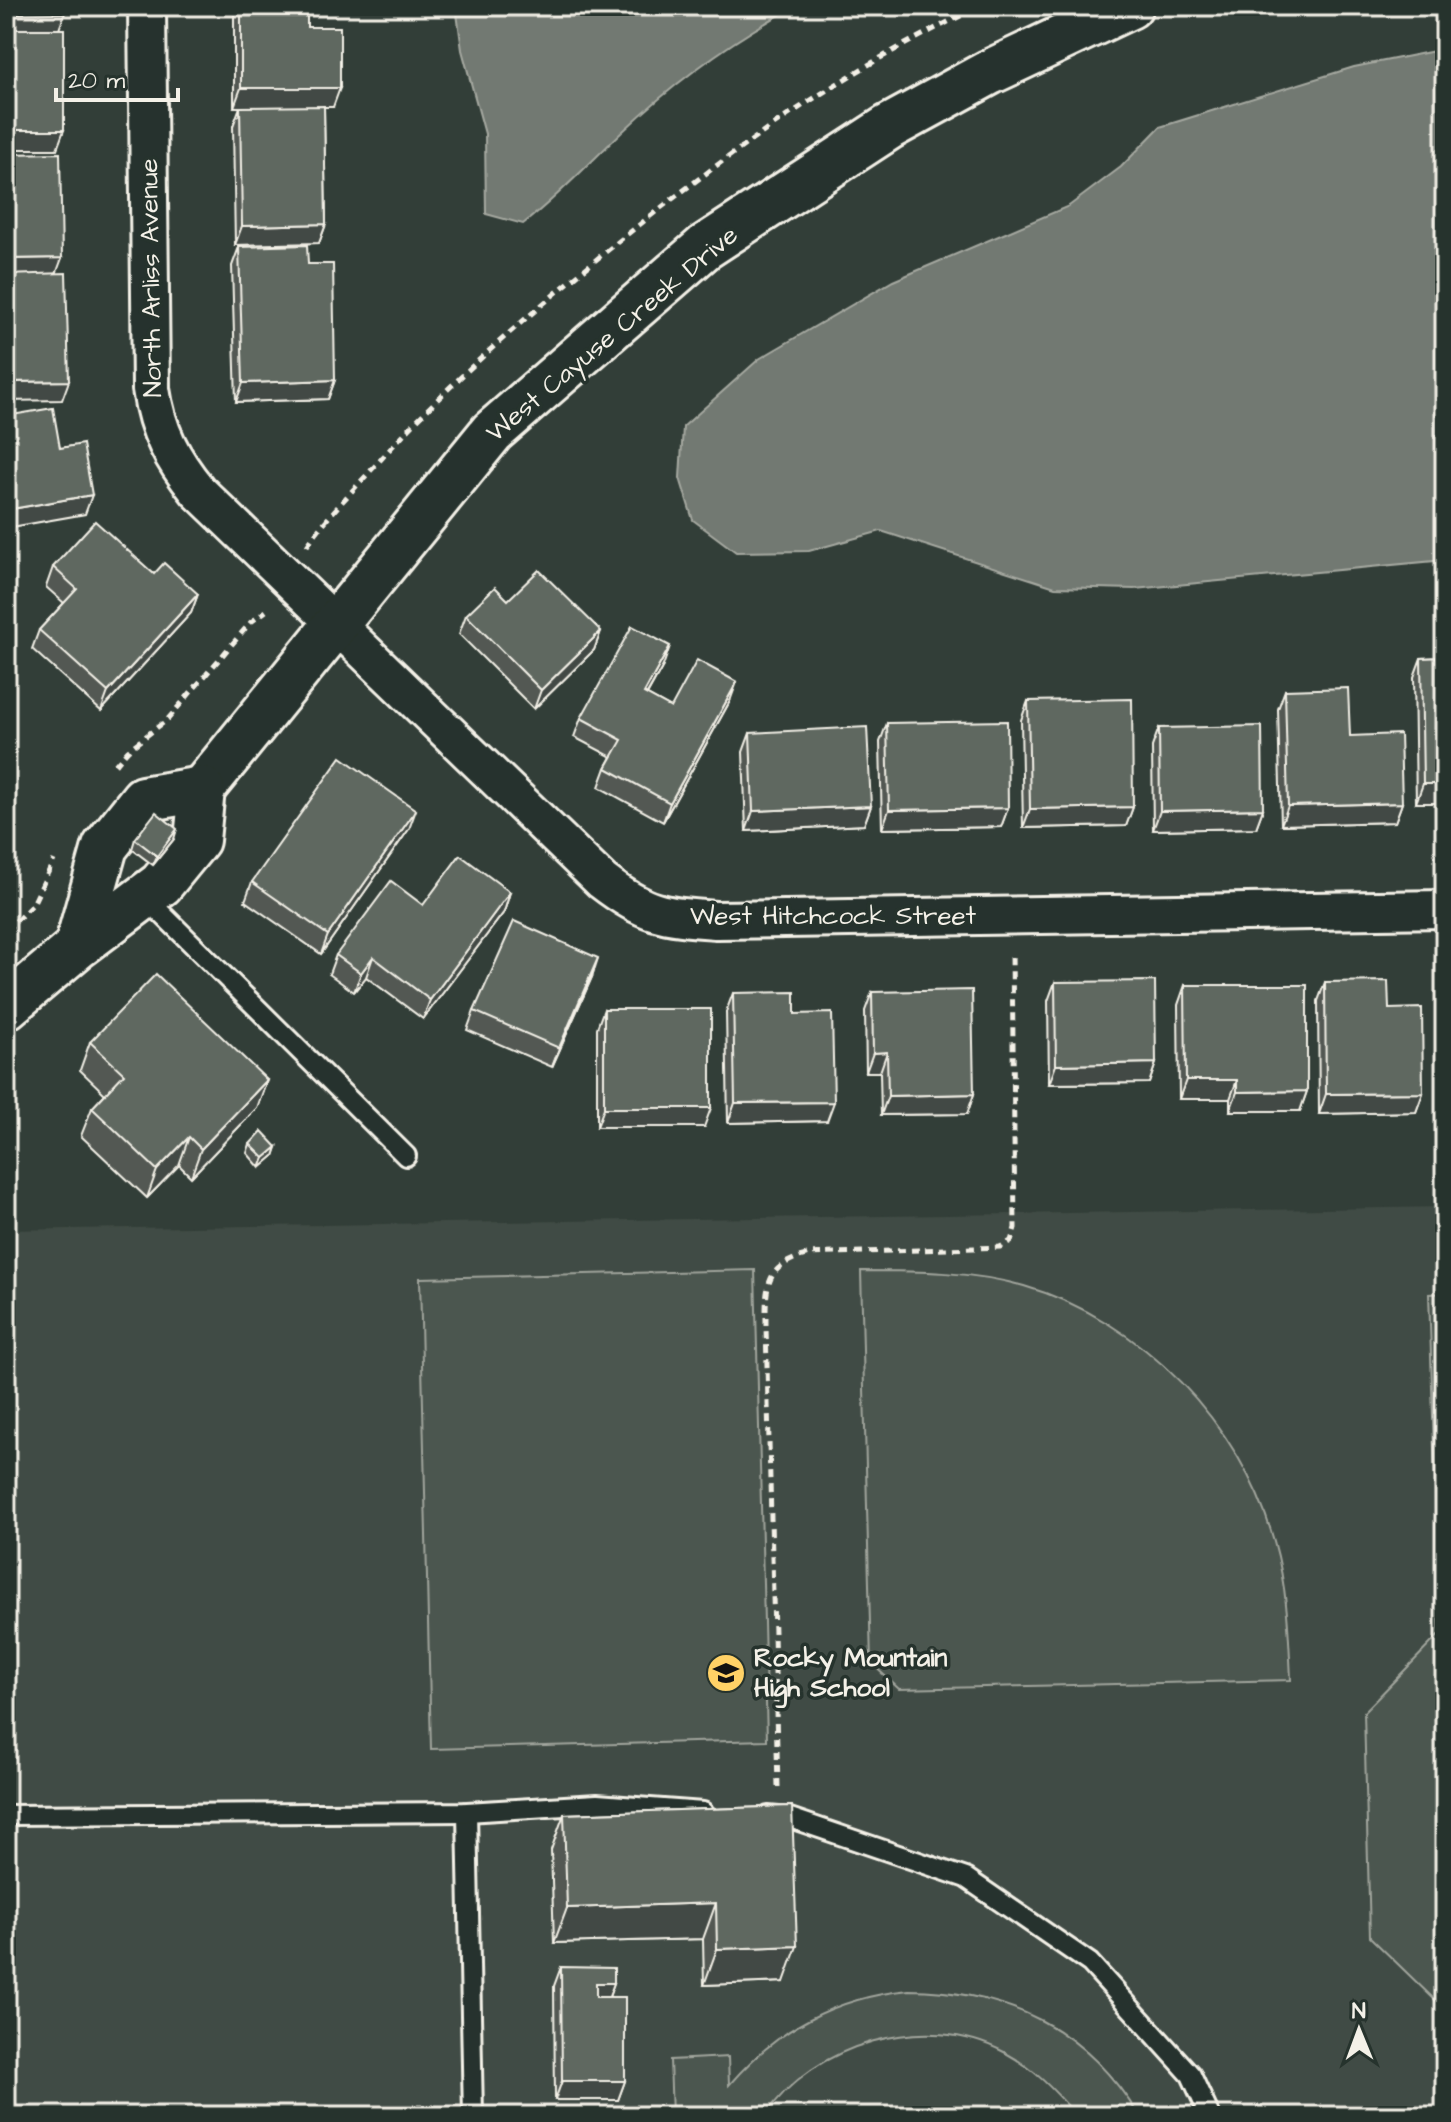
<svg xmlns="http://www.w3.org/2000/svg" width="1451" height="2122" font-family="'Architects Daughter',sans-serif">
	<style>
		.built { fill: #404b44 }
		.green { fill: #4c564f; stroke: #a0a49c; stroke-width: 2 }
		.water { fill: #727972; stroke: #a6a9a1; stroke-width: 2 }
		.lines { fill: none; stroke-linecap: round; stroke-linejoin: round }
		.lane-casing { stroke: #f4f1e8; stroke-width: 24 }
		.street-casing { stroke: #f4f1e8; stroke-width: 42 }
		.secondary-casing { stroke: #f4f1e8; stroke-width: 50 }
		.path { stroke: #f4f1e8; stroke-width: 5; stroke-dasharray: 8 6; stroke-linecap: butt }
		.lane { stroke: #26332d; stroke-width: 18 }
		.street { stroke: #26332d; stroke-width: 36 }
		.secondary { stroke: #26332d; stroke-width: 44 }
		.wall { fill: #525953; stroke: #f4f1e8; stroke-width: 2 }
		.shaded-wall { fill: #424944; stroke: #f4f1e8; stroke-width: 2 }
		.building { fill: #5f6861; stroke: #f4f1e8; stroke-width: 2 }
		.labels { text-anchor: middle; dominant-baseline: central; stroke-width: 7; stroke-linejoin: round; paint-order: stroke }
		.street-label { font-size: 26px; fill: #f4f1e8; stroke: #26332d }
		.poi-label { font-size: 26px; font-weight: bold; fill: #f4f1e8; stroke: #26332d; text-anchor: start }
	</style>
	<rect width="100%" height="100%" fill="#323e38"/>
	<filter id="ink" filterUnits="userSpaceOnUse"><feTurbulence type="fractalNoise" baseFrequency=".0125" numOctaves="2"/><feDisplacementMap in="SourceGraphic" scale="16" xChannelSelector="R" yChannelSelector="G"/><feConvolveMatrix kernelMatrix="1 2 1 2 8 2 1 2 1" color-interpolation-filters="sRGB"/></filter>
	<g filter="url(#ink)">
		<polygon class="built" points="1445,1207 1445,2116 6,2116 6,1230"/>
		<g class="green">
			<polygon points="755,1270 767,1740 431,1749 420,1278"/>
			<path d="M861,1271C916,1271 971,1271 1024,1286C1142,1320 1241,1424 1274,1541C1287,1586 1289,1633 1291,1680L899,1689L871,1663Z"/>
			<polygon points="1445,1293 1445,2002 1437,2002 1370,1937 1364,1712 1440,1634 1429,1294"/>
			<path d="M909,1990C1009,1991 1086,2029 1139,2116H1077C1055,2091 1034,2068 1004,2052C927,2010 812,2044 765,2116H672L670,2060L728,2057L729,2085C777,2029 834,1998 909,1990Z"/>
		</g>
		<g class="water">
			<path d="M456,6H796C733,39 674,83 622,132C588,164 559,196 523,224L486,214L485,134L462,50Z"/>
			<polygon points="1445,49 1445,560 1134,589 1055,587 881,531 809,551 736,552 693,520 680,478 683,427 759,359 893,281 1069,206 1121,167 1160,127 1354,67"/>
		</g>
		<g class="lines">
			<g class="lane-casing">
				<g id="lane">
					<polyline points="145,897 406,1156"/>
					<polyline points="467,1812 473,2116"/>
					<polyline points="6,1815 467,1812 597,1804 703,1812"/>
					<polyline points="768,1816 790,1818 966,1878 1090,1963 1191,2075 1210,2116"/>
				</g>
			</g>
			<g class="street-casing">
				<path id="street" d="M147,6L151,389C157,431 172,459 198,491L602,881C646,915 662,916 716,920L1445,909"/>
			</g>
			<g class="secondary-casing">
				<g id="secondary">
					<polyline points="202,789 492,432 705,247 889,127 990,72 1130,6"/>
					<polyline points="6,1007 77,947 161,884 197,840 202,789 143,799 105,847 77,947"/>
				</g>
			</g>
			<g class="path">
				<path d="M307,546C328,514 357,487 382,458C449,382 525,318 603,254C721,158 843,69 982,6"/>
				<polyline points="115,765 128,750 168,719 251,622 266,611"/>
				<polyline points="6,931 33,904 54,860"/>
				<path d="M778,1787L766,1327C766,1285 764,1266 809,1254L1000,1247L1011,1241L1015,1228L1012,952"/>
				<polyline points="1389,2116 1445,2111"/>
			</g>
			<use href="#lane" class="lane"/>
			<use href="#street" class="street"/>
			<use href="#secondary" class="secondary"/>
		</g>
		<g class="wall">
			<polygon points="234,6 307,6 307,27 333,107 324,107 326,224 319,243 235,245 233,126 240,107 267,107 234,107"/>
			<polygon points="239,247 308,264 335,380 328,399 236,402 232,266"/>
			<polygon points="53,567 154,574 198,594 191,613 101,711 32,649 39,630 64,603 46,587"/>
			<polygon points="508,600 601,631 594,650 534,709 459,634 466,615"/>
			<polygon points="1445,657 1445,803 1416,803 1414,677 1421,658"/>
			<polygon points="663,666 647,695 671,708 730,701 663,822 599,787 606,768 612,757 574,737 581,718"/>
			<polygon points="1285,690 1350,736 1402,803 1395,822 1281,825 1278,709"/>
			<polygon points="1028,701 1133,807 1126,826 1023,828 1021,720"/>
			<polygon points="887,723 1008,808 1001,827 882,829 880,742"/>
			<polygon points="1159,728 1263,809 1256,828 1153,830 1152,747"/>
			<polygon points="750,733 871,806 864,825 746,831 743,752"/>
			<polygon points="409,829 321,954 245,901 252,882"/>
			<polygon points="135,839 174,839 153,865 132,849"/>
			<polygon points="510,892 504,912 423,1019 366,977 354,992 329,974 336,955 423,905"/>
			<polygon points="592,977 552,1067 467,1030 474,1011"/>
			<polygon points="1055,982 1156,1063 1149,1083 1049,1084 1048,1001"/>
			<polygon points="1325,982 1389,1009 1423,1093 1416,1112 1319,1114 1318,1001"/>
			<polygon points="1185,985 1307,1091 1300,1111 1230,1111 1230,1099 1179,1099 1178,1005"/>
			<polygon points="872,992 974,1094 967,1114 881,1115 880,1072 866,1072 865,1011"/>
			<polygon points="733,993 795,1014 827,1121 728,1123 726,1012"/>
			<polygon points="604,1009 704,1127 597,1127 597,1028"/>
			<polygon points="90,1042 267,1080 257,1108 191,1177 179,1165 147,1198 81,1136 92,1108 105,1094 80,1070"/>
			<polygon points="250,1144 277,1147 274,1156 260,1168 247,1153"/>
			<polygon points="792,1806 784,1982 704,1985 703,1939 554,1943 551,1850 564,1814"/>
			<polygon points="561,1967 614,1983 609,1997 625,2081 618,2100 555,2100 554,1986"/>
		</g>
		<g class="shaded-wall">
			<polygon points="65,13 58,32 6,33 6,14"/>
			<polygon points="241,88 340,88 333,107 234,107"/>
			<polygon points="6,130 64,130 57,149 6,149"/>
			<polygon points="326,224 319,243 235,245 242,226"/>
			<polygon points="62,258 55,277 6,278 6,259"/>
			<polygon points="335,380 328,399 236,402 243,383"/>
			<polygon points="69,381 62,400 6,401 6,382"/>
			<polygon points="92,495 85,514 6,528 6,510"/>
			<polygon points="198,594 191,613 101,711 108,692"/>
			<polygon points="601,631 594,650 534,709 541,690"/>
			<polygon points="670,646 663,666 637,712 644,693"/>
			<polygon points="737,682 730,701 663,822 670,803"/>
			<polygon points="1423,784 1445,784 1445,803 1416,803"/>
			<polygon points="1402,803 1395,822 1281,825 1288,806"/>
			<polygon points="871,806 864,825 746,831 753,811"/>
			<polygon points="1133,807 1126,826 1023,828 1030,809"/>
			<polygon points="1008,808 1001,827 882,829 889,810"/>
			<polygon points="1263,809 1256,828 1153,830 1160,811"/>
			<polygon points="416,810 409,829 321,954 328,935"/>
			<polygon points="177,829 174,839 153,865 157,856"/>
			<polygon points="510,892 504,912 423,1019 430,1000"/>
			<polygon points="373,957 366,977 354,992 361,973"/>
			<polygon points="598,958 592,977 552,1067 559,1048"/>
			<polygon points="887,1052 880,1072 866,1072 873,1053"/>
			<polygon points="1156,1063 1149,1083 1049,1084 1056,1065"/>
			<polygon points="267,1080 257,1108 191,1177 201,1149"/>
			<polygon points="1186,1080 1237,1080 1230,1099 1179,1099"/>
			<polygon points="1307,1091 1300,1111 1230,1111 1237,1092"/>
			<polygon points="1423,1093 1416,1112 1319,1114 1326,1094"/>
			<polygon points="974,1094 967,1114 881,1115 888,1096"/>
			<polygon points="834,1102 827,1121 728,1123 735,1103"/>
			<polygon points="604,1108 711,1108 704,1127 597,1127"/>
			<polygon points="189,1137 179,1165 147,1198 157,1170"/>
			<polygon points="277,1147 274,1156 260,1168 264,1158"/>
			<polygon points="716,1903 703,1939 554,1943 567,1908"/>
			<polygon points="797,1946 784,1982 704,1985 717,1949"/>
			<polygon points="596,1983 614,1983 607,2002 589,2002"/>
			<polygon points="562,2081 625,2081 618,2100 555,2100"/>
		</g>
		<g class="building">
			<polygon points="6,6 65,6 65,13 6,14"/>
			<polygon points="241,6 307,6 307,27 340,27 340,88 241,88"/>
			<rect x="6" y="29" width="58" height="101"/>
			<polygon points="324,106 326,224 242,226 240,107"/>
			<polygon points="60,153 62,258 6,259 6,154"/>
			<polygon points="307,245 308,264 333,264 335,380 243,383 239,247"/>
			<polygon points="66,273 69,381 6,382 6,275"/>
			<polygon points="53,408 60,448 83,444 92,495 6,510 6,416"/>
			<polygon points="95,521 154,574 164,563 198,594 108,692 39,630 77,589 53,567"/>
			<polygon points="539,570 601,631 541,690 466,615 495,587 508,600"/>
			<polygon points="632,626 670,646 644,693 671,708 697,660 737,682 670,803 606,768 622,740 581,718"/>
			<polygon points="1445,657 1445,784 1423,784 1421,658"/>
			<polygon points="1348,688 1350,736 1400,734 1402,803 1288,806 1285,690"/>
			<polygon points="1132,699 1133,807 1030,809 1028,701"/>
			<polygon points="1007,721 1008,808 889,810 887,723"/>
			<polygon points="1262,726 1263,809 1160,811 1159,728"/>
			<polygon points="867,727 871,806 753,811 750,733"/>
			<polygon points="341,757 416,810 328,935 252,882"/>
			<polygon points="156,812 177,829 157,856 135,839"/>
			<polygon points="460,855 510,892 430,1000 373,957 361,973 336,955 391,881 423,905"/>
			<polygon points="514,921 598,958 559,1048 474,1011"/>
			<polygon points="156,974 267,1080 201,1149 189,1137 157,1170 92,1108 124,1074 90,1042"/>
			<polygon points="1155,981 1156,1063 1056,1065 1055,982"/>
			<polygon points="1388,981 1389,1009 1422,1008 1423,1093 1326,1094 1325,982"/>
			<polygon points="1185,985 1307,985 1307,1091 1237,1092 1237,1080 1186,1080"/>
			<polygon points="972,990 974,1094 888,1096 887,1052 873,1053 872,992"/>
			<polygon points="795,992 795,1014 832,1013 834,1102 735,1103 733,993"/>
			<rect x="604" y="1009" width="107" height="99"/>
			<polygon points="262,1131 277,1147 264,1158 250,1144"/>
			<polygon points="792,1806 797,1946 717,1949 716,1903 567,1908 564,1814"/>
			<polygon points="561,1967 614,1968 614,1983 596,1983 596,1997 625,1997 625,2081 562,2081"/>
		</g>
	</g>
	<defs>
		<g id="school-disc" transform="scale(2)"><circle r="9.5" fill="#ffd166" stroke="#26332d"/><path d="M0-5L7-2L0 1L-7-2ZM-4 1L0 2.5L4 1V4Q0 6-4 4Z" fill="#111"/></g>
	</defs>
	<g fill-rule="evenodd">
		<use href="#school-disc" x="726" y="1673"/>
	</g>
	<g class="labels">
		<g class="street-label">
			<text transform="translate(151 278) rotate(-91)">North Arliss Avenue</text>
			<text transform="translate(612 334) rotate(-40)">West Cayuse Creek Drive</text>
			<text x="833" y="916">West Hitchcock Street</text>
		</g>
		<g class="poi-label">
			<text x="754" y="1658">Rocky Mountain<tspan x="754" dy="30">High School</tspan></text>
		</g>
	</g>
	<rect width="1451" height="2122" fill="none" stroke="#26332d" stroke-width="32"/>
	<rect x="16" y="16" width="1419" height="2090" fill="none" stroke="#f4f1e8" stroke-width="3" filter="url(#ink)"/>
	<g transform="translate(1359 2030) rotate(359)" stroke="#26332d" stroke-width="6" paint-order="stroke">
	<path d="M0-6L14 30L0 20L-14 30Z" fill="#f4f1e8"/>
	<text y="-12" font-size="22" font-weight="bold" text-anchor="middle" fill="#f4f1e8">N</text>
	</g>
	<path d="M56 88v12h122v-12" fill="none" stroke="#f4f1e8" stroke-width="4"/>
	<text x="68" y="88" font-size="24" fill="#f4f1e8" stroke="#26332d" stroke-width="6" paint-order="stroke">20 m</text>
</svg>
